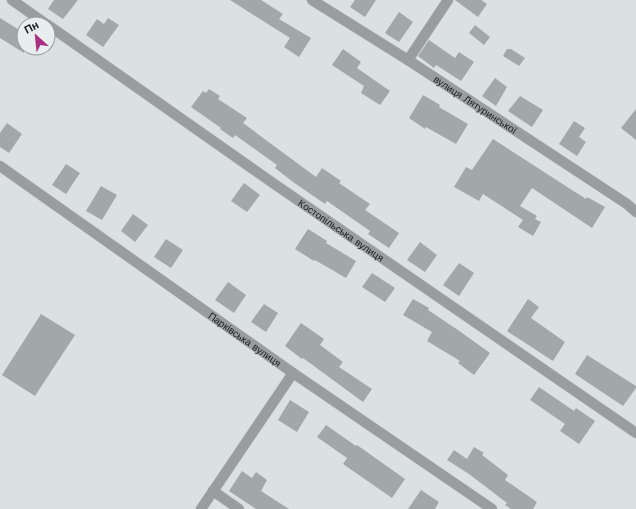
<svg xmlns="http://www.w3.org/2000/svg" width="636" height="509" font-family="'Work Sans',sans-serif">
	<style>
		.building { fill: #a2a8a8 }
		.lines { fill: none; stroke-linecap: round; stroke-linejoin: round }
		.street-casing { stroke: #b8bebd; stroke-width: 11 }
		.street { stroke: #9a9d9d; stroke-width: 10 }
		.labels { text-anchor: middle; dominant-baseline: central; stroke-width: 4; stroke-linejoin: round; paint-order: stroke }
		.street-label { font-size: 10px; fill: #1b1d1d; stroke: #e7eeed }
	</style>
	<rect width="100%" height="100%" fill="#dae1e0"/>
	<g class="building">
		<polygon points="54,0 78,0 63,19 48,9"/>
		<polygon points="230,0 261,0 283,14 279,19 311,38 299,57 284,47 290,38"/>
		<polygon points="355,0 376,0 365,17 350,7"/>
		<polygon points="455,0 481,0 487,4 478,17"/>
		<polygon points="399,12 413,22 399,42 385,33"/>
		<polygon points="0,18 24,33 24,53 0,38"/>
		<polygon points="108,18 119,25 103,47 86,35 97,19 104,24"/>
		<polygon points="475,25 490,37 484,45 469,33"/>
		<polygon points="429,40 455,58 459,52 474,62 461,81 436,65 434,68 418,56"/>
		<polygon points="343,49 361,62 357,68 390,91 380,105 361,93 364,86 332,65"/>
		<polygon points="507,49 511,49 525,58 519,66 503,56"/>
		<polygon points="495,78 507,87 496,106 482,96"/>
		<polygon points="209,89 220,96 218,99 247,118 243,123 316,177 322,168 341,181 339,183 370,204 365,210 399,233 389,248 368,234 370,231 327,201 325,204 293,182 275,168 277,165 235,135 233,138 220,129 221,128 191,107 203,91 206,93"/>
		<polygon points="423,95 440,105 439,107 468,124 456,144 426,127 425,129 409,118"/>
		<polygon points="520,96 543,110 532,127 508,111"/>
		<polygon points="636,109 636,140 621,128"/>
		<polygon points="574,121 585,128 579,137 586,142 577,156 559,144"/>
		<polygon points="7,123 22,134 9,153 0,147 0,133"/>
		<polygon points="493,139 586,199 587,197 605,207 592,228 532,188 520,206 537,216 535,219 541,222 533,236 518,227 523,220 483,194 479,201 454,187 466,167 472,170"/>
		<polygon points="66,164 80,173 66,194 52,185"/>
		<polygon points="244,183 260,195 247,212 231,201"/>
		<polygon points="101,186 117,195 102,220 86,211"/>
		<polygon points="133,214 148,225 135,242 121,231"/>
		<polygon points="308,229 327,241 326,243 356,261 346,278 315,260 314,261 295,249"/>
		<polygon points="166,239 183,250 171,268 154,257"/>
		<polygon points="420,242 437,255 425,272 407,260"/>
		<polygon points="459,263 474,273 459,296 443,285"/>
		<polygon points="372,273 395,288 385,302 362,287"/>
		<polygon points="228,282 246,295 234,313 215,300"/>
		<polygon points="413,299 429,308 428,310 458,330 490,353 474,375 458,363 460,361 427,341 432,332 403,315"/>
		<polygon points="528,299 539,307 531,318 565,342 553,361 507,331"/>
		<polygon points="264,304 278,313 266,332 251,322"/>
		<polygon points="41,314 75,335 35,396 2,375"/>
		<polygon points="301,323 324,339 320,345 343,362 339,367 372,389 363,402 303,358 302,359 285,346"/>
		<polygon points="587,355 636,386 636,388 623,406 575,374"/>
		<polygon points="539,387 574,411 576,408 595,421 579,444 560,431 565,424 530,400"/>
		<polygon points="290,400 309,412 297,432 278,420"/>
		<polygon points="326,425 356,446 357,445 405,479 392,498 343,464 347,458 317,437"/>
		<polygon points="474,447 484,453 482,455 508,475 505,480 537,502 533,509 511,509 505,505 507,503 469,474 447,460 454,450 467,459"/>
		<polygon points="242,471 252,478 256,472 267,480 261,491 289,509 256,509 229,491"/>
		<polygon points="421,490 439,502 435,509 408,509"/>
	</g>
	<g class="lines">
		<g class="street-casing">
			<g id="street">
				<polyline points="12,0 46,24"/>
				<path id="s1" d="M312,0L408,60L627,204L636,212"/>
				<path id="s2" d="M48,25L270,181L636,433"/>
				<polyline points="408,60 448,0"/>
				<path id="s3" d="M0,166L293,373L492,509"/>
				<polyline points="213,491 239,509"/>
				<polyline points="201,509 293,373"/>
			</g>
		</g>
		<use href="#street" class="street"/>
	</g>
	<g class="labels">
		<g class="street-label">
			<text stroke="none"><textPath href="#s1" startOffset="194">вулиця Лятуринської</textPath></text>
			<text stroke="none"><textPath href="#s2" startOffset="358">Костопільська вулиця</textPath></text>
			<text stroke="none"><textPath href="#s3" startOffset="300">Парківська вулиця</textPath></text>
		</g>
	</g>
	<g transform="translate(36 36) rotate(333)"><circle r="19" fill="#e7eeed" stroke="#959a9a"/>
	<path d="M0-3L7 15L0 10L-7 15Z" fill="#aa3083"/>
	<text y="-6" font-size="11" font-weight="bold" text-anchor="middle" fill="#1b1d1d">Пн</text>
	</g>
</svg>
